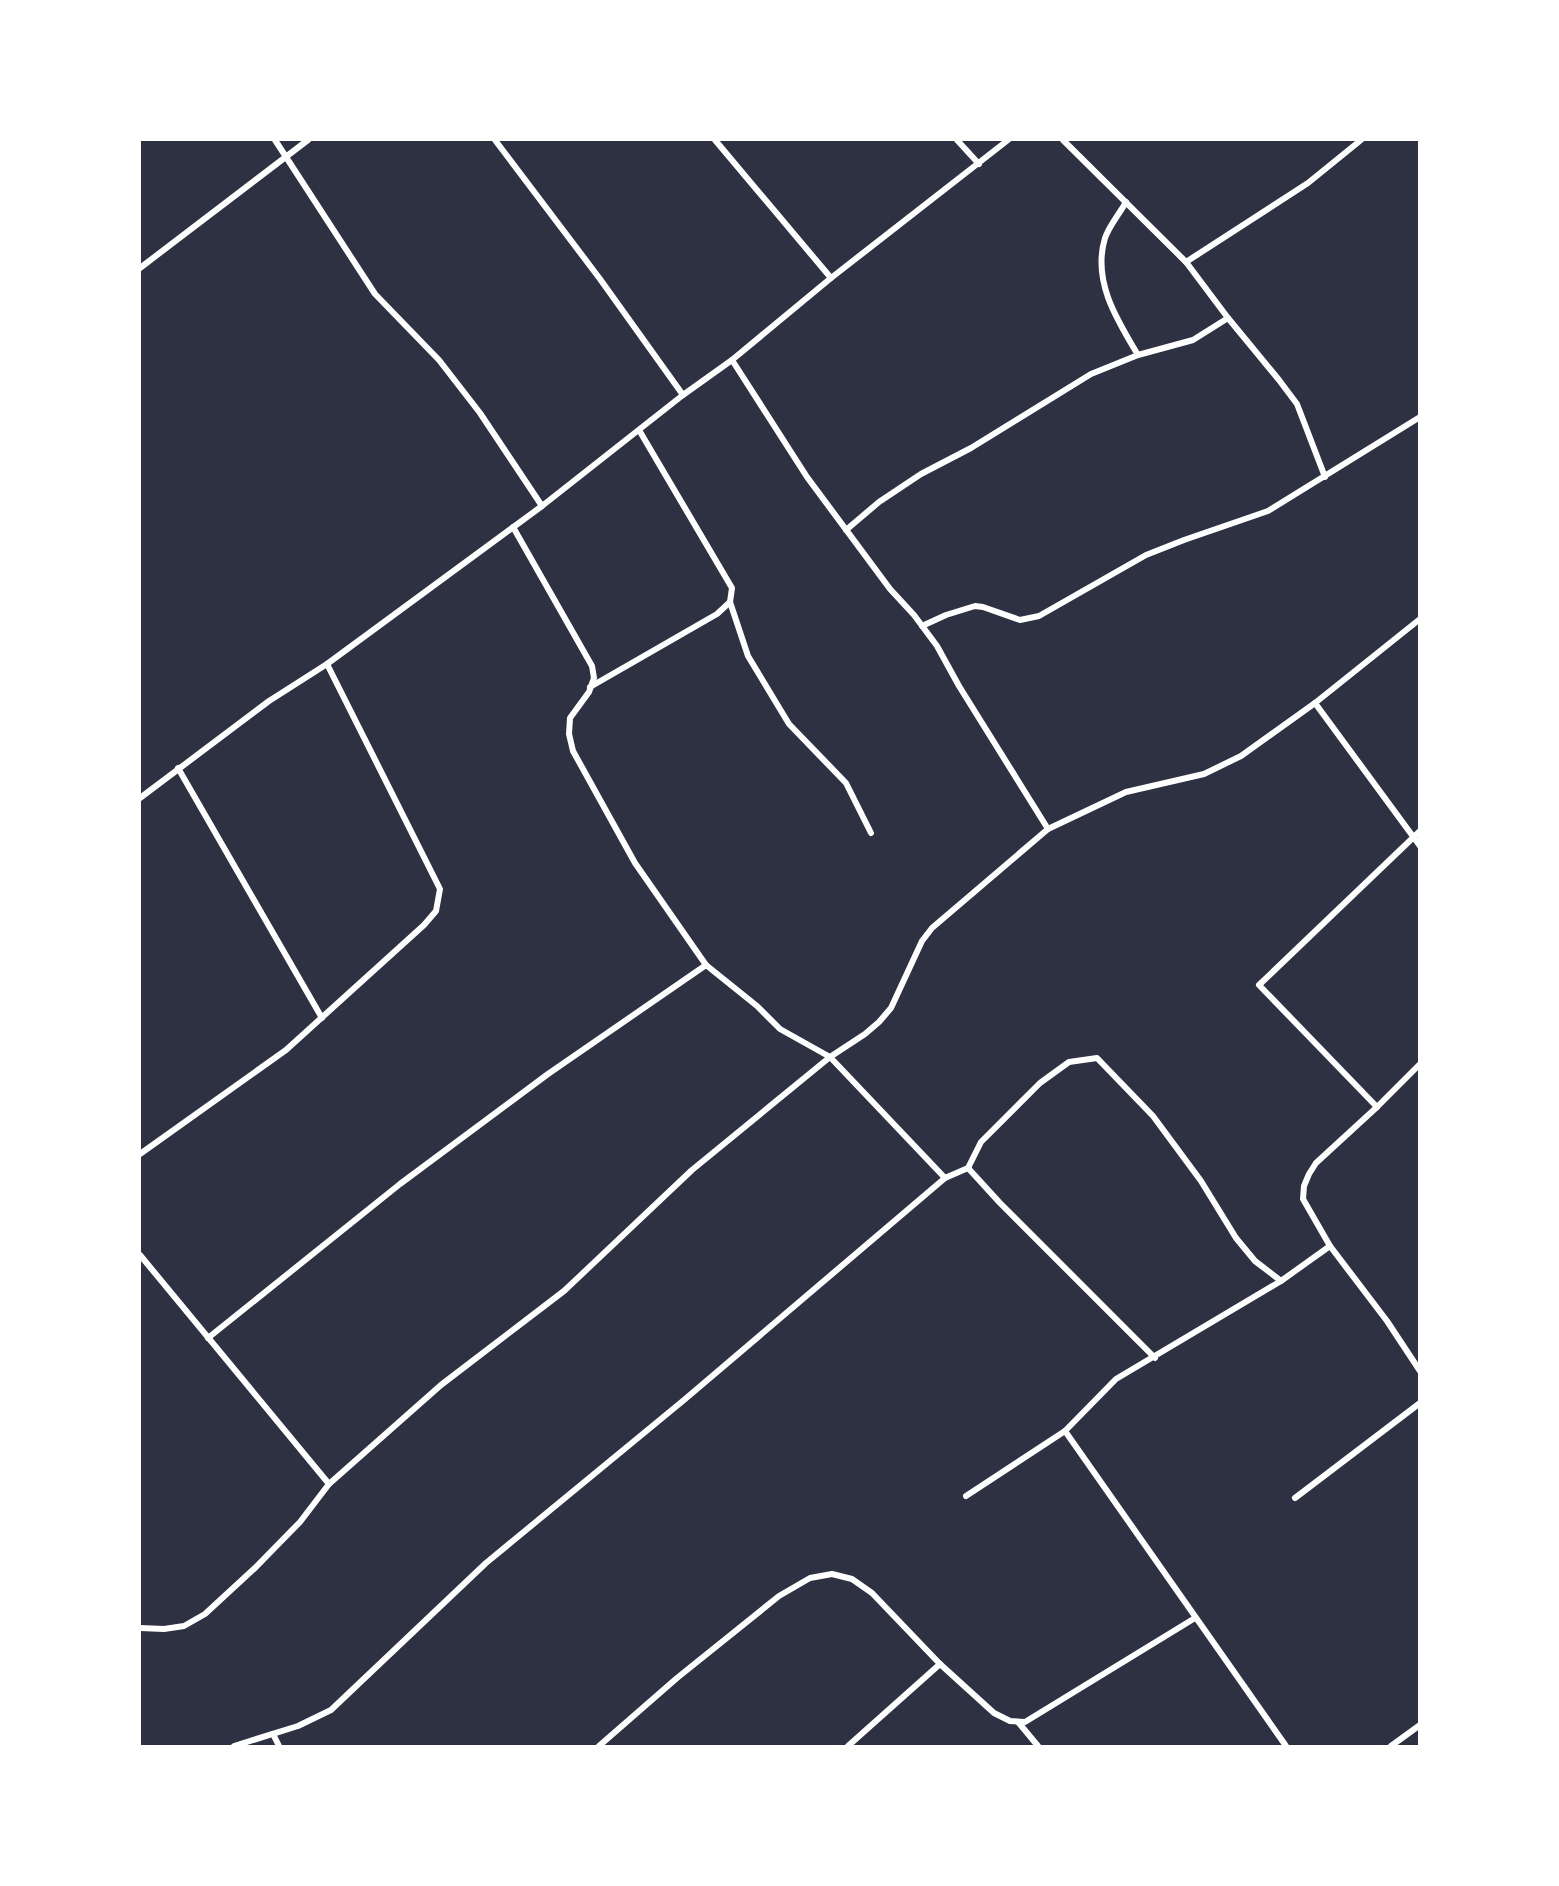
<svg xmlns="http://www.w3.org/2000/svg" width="1559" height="1886" font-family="'Golos Text',sans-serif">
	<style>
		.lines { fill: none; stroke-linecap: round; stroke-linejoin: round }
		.minor { stroke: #fff; stroke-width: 6 }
	</style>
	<rect width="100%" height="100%" fill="#2d3142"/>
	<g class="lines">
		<g class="minor">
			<polyline points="275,140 375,294 439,360 480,413 542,506"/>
			<polyline points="495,140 600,279 683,395"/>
			<polyline points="715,140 831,278"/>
			<polyline points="957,140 979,164"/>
			<polyline points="1063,140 1186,262 1228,318 1279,380 1297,404 1325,477"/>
			<path d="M1126,202C1120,213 1109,226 1105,238C1092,281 1117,320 1138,355"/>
			<polyline points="1186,262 1308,183 1361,140"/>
			<polyline points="140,268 308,140"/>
			<polyline points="732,360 807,477 890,589 914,615 937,646 959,686 1048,829"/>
			<polyline points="513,527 592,666 594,678 589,692 570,718 569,734 573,751 635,863 706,965 757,1006 780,1029 830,1057 945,1178"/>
			<polyline points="846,530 879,502 921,474 971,448 1091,374 1138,355 1193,340 1228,318"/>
			<polyline points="730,602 748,656 789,724 846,783 871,833"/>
			<polyline points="922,626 946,615 975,606 983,607 1020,620 1039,616 1146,555 1184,540 1268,511 1420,417"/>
			<polyline points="590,687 717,614 730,602 732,588 639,430"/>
			<polyline points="1315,703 1420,846"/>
			<polyline points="178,768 322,1018"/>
			<polyline points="140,798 269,701 327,664 542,506 683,395 732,360 831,278 1008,140"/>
			<polyline points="1420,1064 1377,1107 1316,1163 1309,1174 1304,1186 1303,1199 1330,1246 1387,1321 1420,1371"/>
			<polyline points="1377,1107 1259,985 1420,831"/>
			<polyline points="140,1154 286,1050 424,925 436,911 440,889 327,664"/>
			<polyline points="968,1168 981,1142 1040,1083 1069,1062 1097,1058 1153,1116 1201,1181 1236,1238 1255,1261 1281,1281"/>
			<polyline points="140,1255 329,1484"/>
			<polyline points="208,1338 400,1184 548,1074 706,965"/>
			<polyline points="1065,1431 1286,1746"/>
			<polyline points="966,1496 1065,1431 1116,1379 1281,1281 1330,1246"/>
			<polyline points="1295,1498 1420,1403"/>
			<polyline points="140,1628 164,1629 184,1626 205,1614 256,1567 300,1522 329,1484 441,1385 564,1291 692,1170 830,1057 865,1034 879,1022 891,1008 922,941 932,928 1048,829 1126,792 1204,774 1241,756 1315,703 1420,619"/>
			<polyline points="1018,1722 1038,1746"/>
			<polyline points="273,1734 279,1746"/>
			<polyline points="234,1746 298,1726 331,1710 486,1563 684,1400 945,1178 968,1168 1000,1203 1155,1358"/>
			<polyline points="599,1746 677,1678 779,1596 810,1578 832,1574 852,1579 872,1593 940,1664 994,1713 1010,1721 1025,1722 1195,1618"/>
			<polyline points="848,1746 940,1664"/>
			<polyline points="1391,1746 1420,1725"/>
		</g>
	</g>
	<rect width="1559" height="1886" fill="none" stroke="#ffffff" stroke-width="282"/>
</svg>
